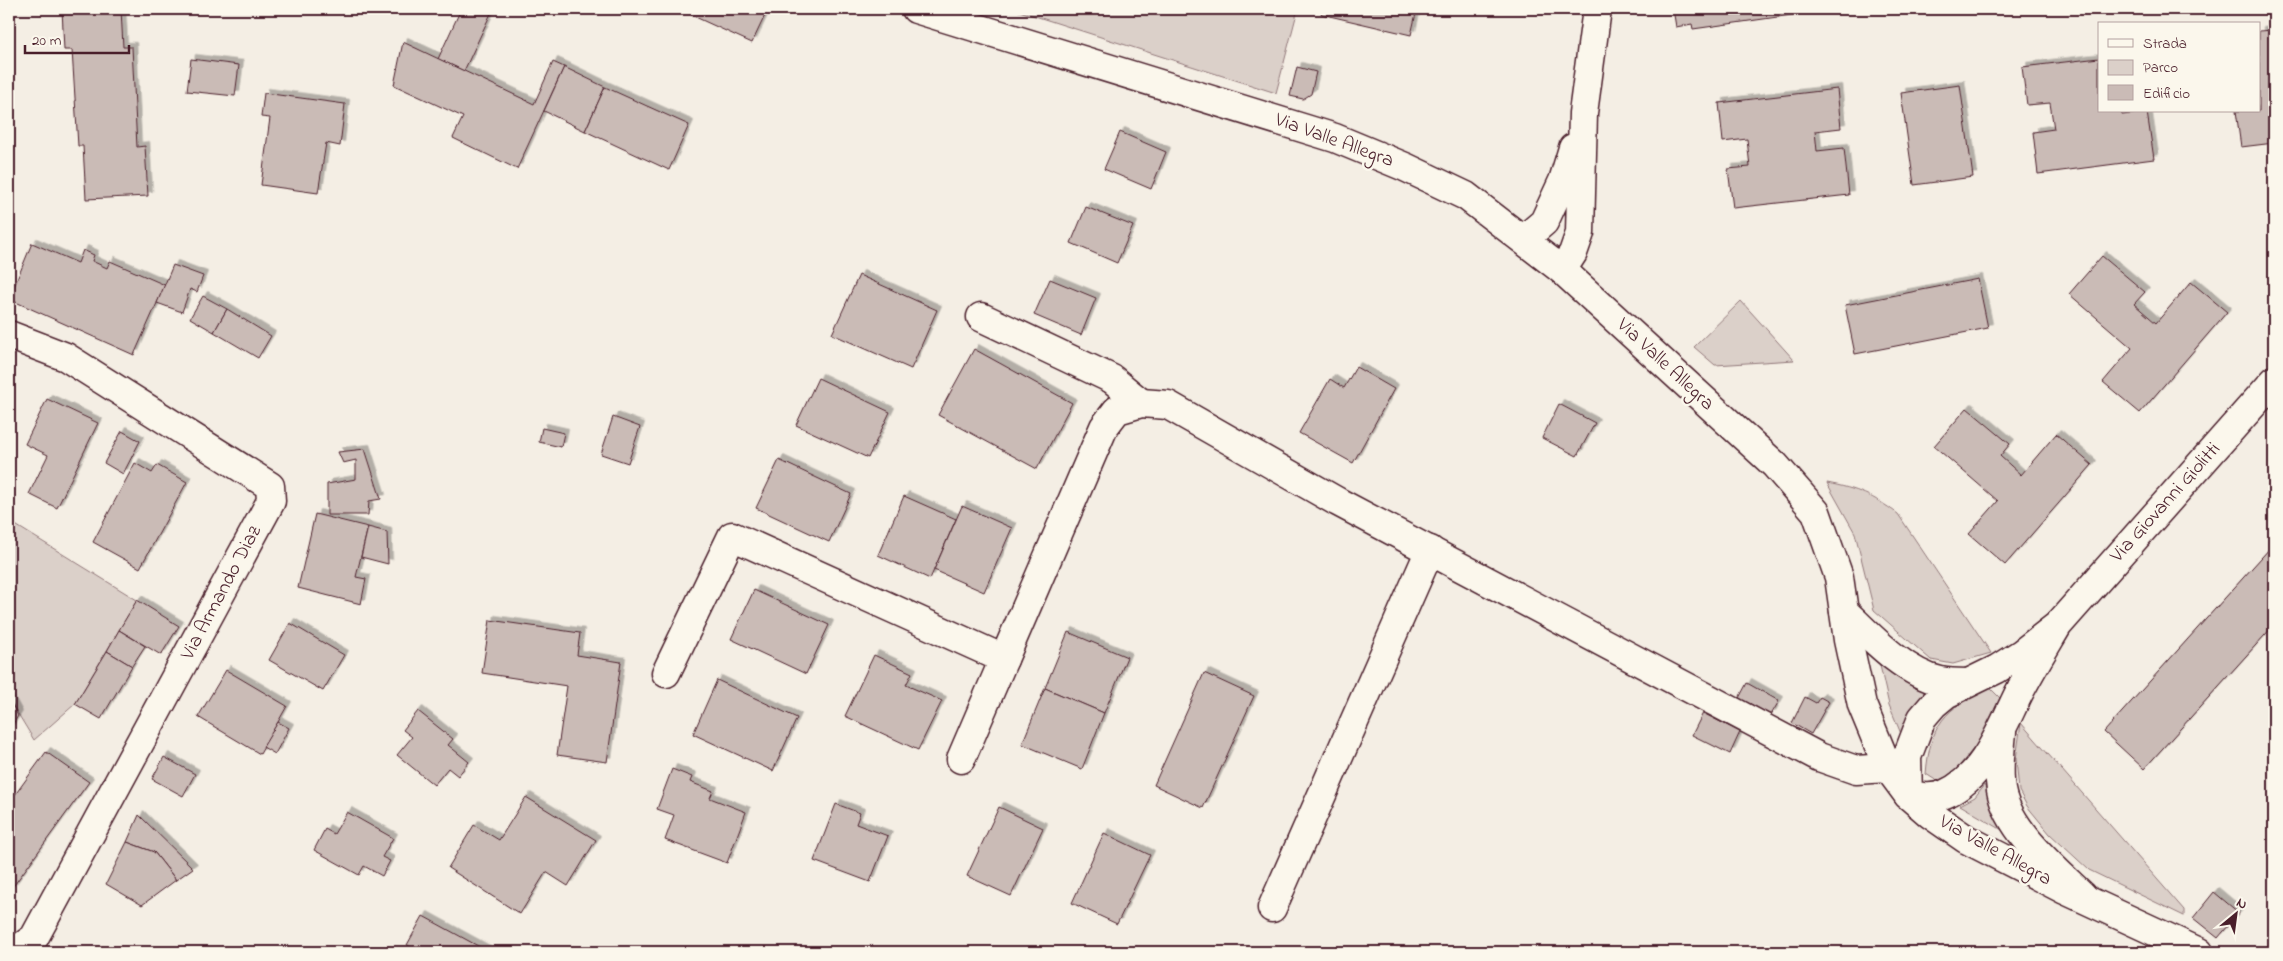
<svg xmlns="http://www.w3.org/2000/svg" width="2283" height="961" font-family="'Indie Flower',sans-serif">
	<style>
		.green { fill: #dbd0c9; stroke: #92787a }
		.building { fill: #cabbb6; stroke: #4a1f2b; filter: url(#shadow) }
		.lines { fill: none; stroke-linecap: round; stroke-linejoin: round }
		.minor-casing { stroke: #4a1f2b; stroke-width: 31 }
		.major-casing { stroke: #4a1f2b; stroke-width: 31 }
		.minor { stroke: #fbf7ec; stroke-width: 28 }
		.major { stroke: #fbf7ec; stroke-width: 28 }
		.labels { text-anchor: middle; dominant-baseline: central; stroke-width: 5; stroke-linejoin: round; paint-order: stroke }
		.street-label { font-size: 20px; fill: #4a1f2b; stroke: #fbf7ec }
	</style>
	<defs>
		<filter id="shadow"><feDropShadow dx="4.5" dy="-4.5" stdDeviation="0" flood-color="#0004"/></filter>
	</defs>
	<rect width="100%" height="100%" fill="#f4eee4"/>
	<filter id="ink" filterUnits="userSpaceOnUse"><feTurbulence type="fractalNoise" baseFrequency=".02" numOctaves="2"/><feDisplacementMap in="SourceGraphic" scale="10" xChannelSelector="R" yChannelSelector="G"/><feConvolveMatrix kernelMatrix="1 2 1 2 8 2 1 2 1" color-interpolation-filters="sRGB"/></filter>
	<g filter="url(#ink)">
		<g class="green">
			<polygon points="1013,9 1298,9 1276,93"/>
			<polygon points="1741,301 1794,360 1715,365 1694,347"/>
			<path d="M1827,483C1858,489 1872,495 1898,514L1991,653L1953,664L1931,660L1874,610L1855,533Z"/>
			<polygon points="9,521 137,600 75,704 34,740 9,699"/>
			<polygon points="1879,661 1927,693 1902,736 1889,705"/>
			<path d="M1989,687L2000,698L1977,744L1953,774L1937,781L1926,774C1930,724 1945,709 1989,687Z"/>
			<polygon points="2021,723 2184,910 2184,916 2089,870 2050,834 2027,806 2019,791 2016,759"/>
			<polygon points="1984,785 2009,834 1960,805 1975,797"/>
		</g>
		<g class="building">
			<polygon points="62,9 121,9 123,47 132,47 137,147 145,146 148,196 86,199 83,146 78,146 72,50 64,50"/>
			<polygon points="461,9 493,9 464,71 438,59"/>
			<polygon points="694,9 768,9 752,43 691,15"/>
			<polygon points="1323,9 1417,9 1411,35 1321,14"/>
			<polygon points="1673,9 1834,9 1693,29 1692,24 1676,27"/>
			<polygon points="2274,30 2274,143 2241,147 2236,111 2259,111 2259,31"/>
			<polygon points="403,42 534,104 553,62 564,67 517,169 453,138 463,117 394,85"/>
			<polygon points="2099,58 2099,111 2121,111 2122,115 2147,112 2154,159 2038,174 2033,132 2054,129 2050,103 2027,105 2022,67"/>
			<polygon points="191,59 239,65 235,96 187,91"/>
			<polygon points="564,67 605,87 585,131 544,111"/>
			<polygon points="1297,67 1316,72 1311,94 1303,99 1290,96"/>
			<polygon points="1960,85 1973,177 1914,185 1901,93"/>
			<polygon points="605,87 689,125 669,170 585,131"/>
			<polygon points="1837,89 1841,128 1815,131 1817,151 1844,148 1849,195 1733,208 1728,169 1750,167 1747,139 1723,142 1719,103"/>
			<polygon points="264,93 345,104 340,146 326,143 318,193 261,185 270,118 261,117"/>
			<polygon points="1120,132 1166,152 1151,189 1104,169"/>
			<polygon points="1086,207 1133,226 1117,263 1071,243"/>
			<polygon points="32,243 78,263 83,250 94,255 92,261 107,268 110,261 165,285 134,355 9,299"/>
			<polygon points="2102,256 2145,292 2134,304 2156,323 2191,282 2227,312 2140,413 2103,382 2132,348 2069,294"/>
			<polygon points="173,265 203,276 197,292 190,289 182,312 157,303"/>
			<polygon points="859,275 937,310 911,369 832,334"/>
			<polygon points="1050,279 1096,298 1081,335 1034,315"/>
			<polygon points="1978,279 1988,328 1855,354 1845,305"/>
			<polygon points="203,296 227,309 214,332 190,318"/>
			<polygon points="227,309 271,336 258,358 214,332"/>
			<polygon points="974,349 1072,403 1037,469 938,415"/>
			<polygon points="1356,367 1394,389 1353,463 1299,433 1330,379 1344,388"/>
			<polygon points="818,378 890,412 868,458 796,425"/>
			<polygon points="47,399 98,423 57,508 29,494 48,455 25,444"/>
			<polygon points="1559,404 1595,423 1577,456 1542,438"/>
			<polygon points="1967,408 2010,444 2000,456 2021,475 2056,434 2092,465 2005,565 1969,534 1998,501 1934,446"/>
			<polygon points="613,417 640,427 628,463 601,454"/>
			<polygon points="542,428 564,433 561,447 539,442"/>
			<polygon points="122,431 140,441 123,474 104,463"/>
			<polygon points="365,449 381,499 369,501 368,515 327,515 327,484 356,479 356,460 343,463 338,452"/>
			<polygon points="779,460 851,494 829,542 756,508"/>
			<polygon points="135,463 152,473 157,465 187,482 140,568 93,542"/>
			<polygon points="904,496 956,519 930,579 878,555"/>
			<polygon points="962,506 1012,528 984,592 934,570"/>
			<polygon points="315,514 368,527 356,577 366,579 361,604 298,588"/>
			<polygon points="368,527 387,532 388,564 361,557"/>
			<polygon points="2271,547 2274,550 2274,625 2144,769 2104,732"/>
			<polygon points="754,590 829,625 806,674 731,639"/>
			<polygon points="137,600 179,626 161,655 119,630"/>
			<polygon points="490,620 580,633 577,655 621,662 607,762 557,755 567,686 482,673"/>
			<polygon points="290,623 344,655 323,691 269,660"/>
			<polygon points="119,630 145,646 132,666 107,651"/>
			<polygon points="1068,632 1127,657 1104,713 1045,688"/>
			<polygon points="107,651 132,666 101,719 75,704"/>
			<polygon points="874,655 912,673 906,685 942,701 918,750 845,716"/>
			<polygon points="226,670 287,706 260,754 198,717"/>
			<polygon points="1204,673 1254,696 1203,808 1154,785"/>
			<polygon points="717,680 797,718 773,771 693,734"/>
			<polygon points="1747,683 1779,701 1771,715 1739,698"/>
			<polygon points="1045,688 1104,713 1082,769 1022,744"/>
			<polygon points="1805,697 1816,703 1820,697 1829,702 1811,734 1792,723"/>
			<polygon points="9,699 18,716 9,730"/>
			<polygon points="418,711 453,739 448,745 469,762 458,776 448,768 434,785 397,755 412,737 403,730"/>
			<polygon points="1703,713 1740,732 1730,754 1692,735"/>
			<polygon points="278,722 289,728 275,754 263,747"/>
			<polygon points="46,752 89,782 12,888 9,885 9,803"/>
			<polygon points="164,757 195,774 183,796 152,779"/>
			<polygon points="672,769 692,777 690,782 713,791 710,798 746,812 727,863 665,840 674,815 657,809"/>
			<polygon points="526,797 596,840 568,886 546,872 520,914 448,868 474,825 499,840"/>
			<polygon points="836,804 860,813 856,824 888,836 870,882 814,861"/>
			<polygon points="999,807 1043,828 1011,896 967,876"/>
			<polygon points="347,812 393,838 382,857 390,861 382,876 364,866 359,875 314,850 325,829 334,834"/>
			<polygon points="139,815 193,868 176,880 154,852 127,842"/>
			<polygon points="1104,833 1150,855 1117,924 1072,903"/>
			<polygon points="127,842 154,852 176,880 142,905 106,884"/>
			<polygon points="2214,892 2239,913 2218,938 2193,918"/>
			<polygon points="423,916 489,952 413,952 415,949 407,945"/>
		</g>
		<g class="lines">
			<g class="minor-casing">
				<g id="minor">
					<polyline points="1524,239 1544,222 1563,181 1573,148"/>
					<polyline points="1562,270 1573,253 1580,233 1583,113 1597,9"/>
					<polyline points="981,317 1112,379 1141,403"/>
					<polyline points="9,335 66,357 270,486 271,501 34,938 17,950 9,947"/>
					<path d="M1844,611C1870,636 1904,673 1940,681C1949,683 1959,683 1967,683"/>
					<path d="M2058,625C2045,647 2032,668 2020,691C2002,726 1986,776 1945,794C1933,799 1921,797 1908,795L1907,757L1922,718L1934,704L1946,694L1997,669L2022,653L2058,625L2274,381"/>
					<polyline points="666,673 732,536 1004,659 1104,427 1117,410 1141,403 1168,405 1338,502 1819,757 1856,770 1888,768"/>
					<path d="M2002,732C2000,751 1998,771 2001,790C2008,830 2055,869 2083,896"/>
					<polyline points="961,759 1004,659"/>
					<polyline points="1272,908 1430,550"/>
				</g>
			</g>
			<g class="major-casing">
				<polyline id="major" points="916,9 1335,138 1405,167 1466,196 1562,270 1775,465 1816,512 1839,577 1848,640 1862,705 1888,768 1908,795 1930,814 1966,839 2065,890 2199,952"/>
			</g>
			<use href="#minor" class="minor"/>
			<use href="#major" class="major"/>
		</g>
	</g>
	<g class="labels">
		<g class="street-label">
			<text transform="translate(1334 141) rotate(20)">Via Valle Allegra</text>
			<text transform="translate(1665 365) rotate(43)">Via Valle Allegra</text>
			<text transform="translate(2166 503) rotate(-48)">Via Giovanni Giolitti</text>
			<text transform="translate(222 593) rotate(-62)">Via Armando Diaz</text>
			<text transform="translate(1995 851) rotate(29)">Via Valle Allegra</text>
		</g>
	</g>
	<rect width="2283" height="961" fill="none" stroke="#fbf7ec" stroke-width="30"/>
	<rect x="15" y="15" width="2253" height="931" fill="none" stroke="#4a1f2b" stroke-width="2" filter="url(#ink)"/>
	<rect x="2098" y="22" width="162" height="90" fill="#fbf7ec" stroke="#b4a19f"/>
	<rect x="2108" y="39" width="25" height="8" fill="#fbf7ec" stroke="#b4a19f"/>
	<text x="2143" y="48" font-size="15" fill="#4a1f2b">Strada</text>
	<rect x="2108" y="60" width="25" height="15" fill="#dbd0c9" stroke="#b4a19f"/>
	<text x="2143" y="72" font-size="15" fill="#4a1f2b">Parco</text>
	<rect x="2108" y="85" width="25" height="15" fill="#cabbb6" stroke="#b4a19f"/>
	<text x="2143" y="98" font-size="15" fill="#4a1f2b">Edificio</text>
	<g transform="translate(2236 914) rotate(29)" stroke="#fbf7ec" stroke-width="4" paint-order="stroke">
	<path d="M0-4L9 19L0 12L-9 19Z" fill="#4a1f2b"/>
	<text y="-8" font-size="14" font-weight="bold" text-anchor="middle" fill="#4a1f2b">N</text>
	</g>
	<path d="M25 45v8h104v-8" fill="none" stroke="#4a1f2b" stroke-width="2.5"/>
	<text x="32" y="45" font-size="15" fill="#4a1f2b" stroke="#fbf7ec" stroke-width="4" paint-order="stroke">20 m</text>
</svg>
